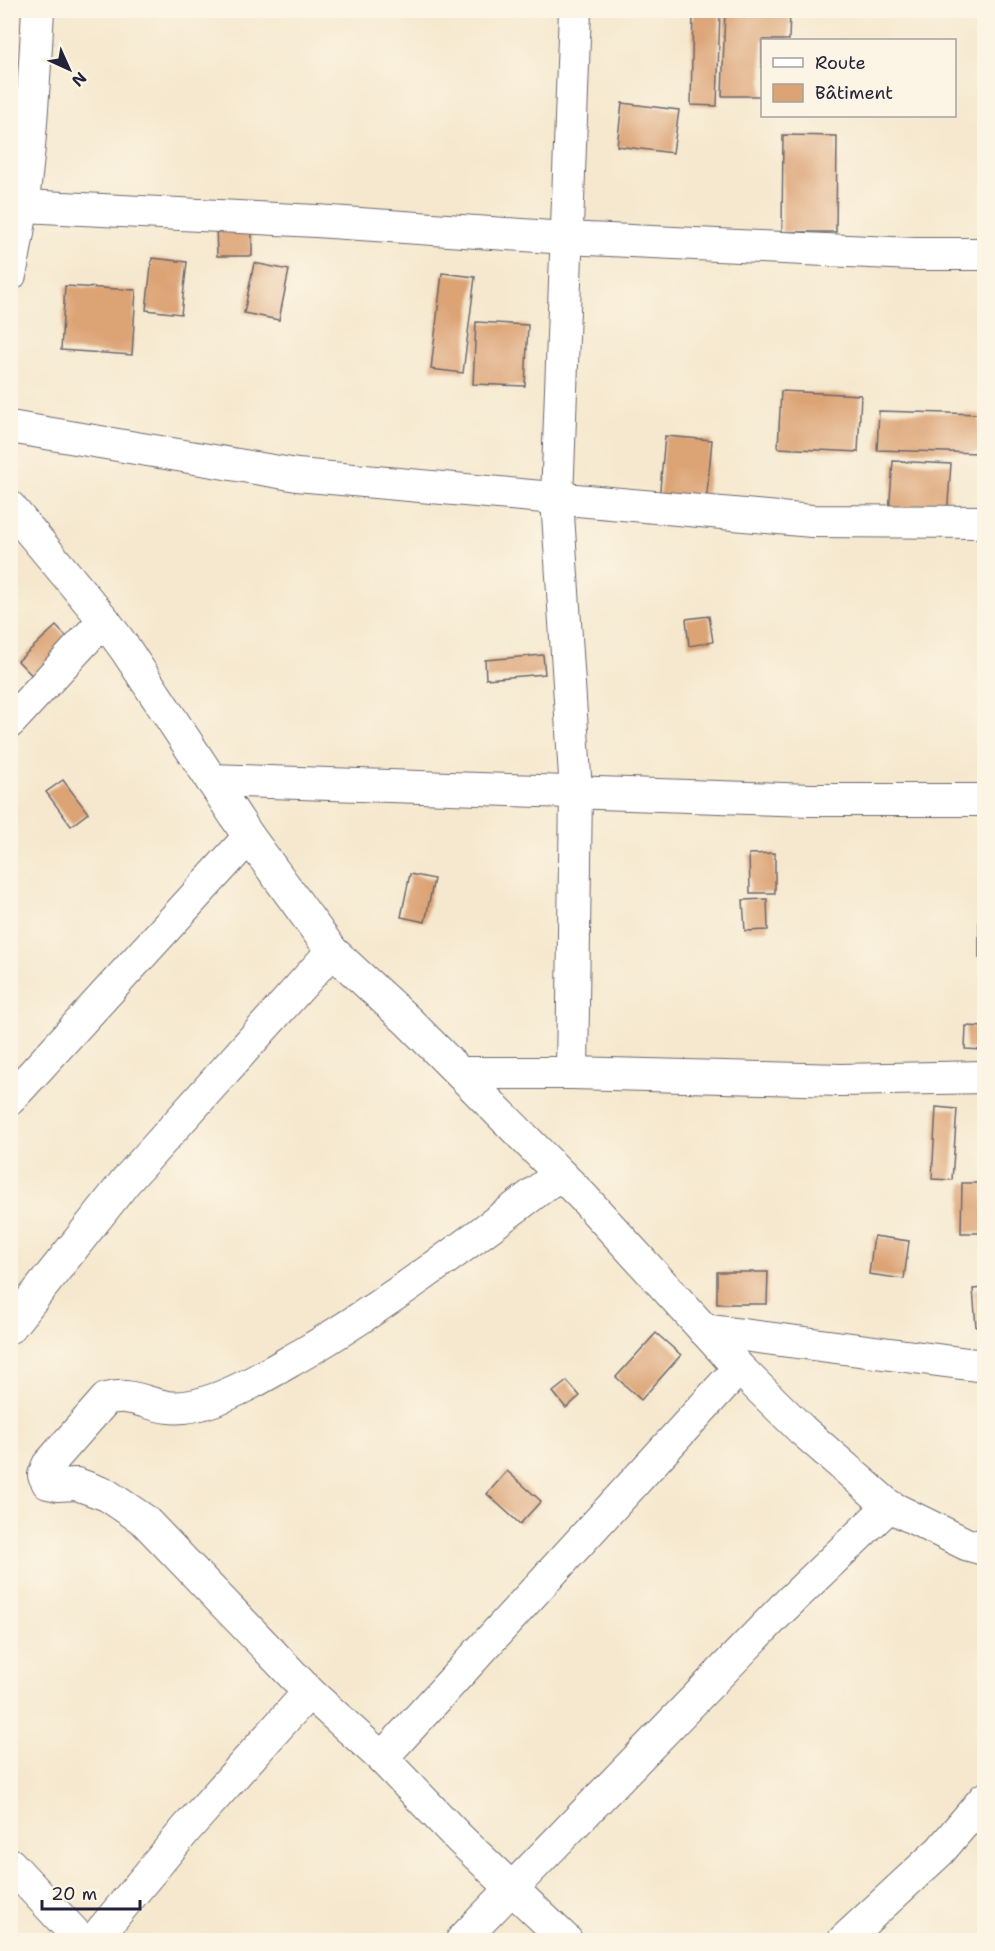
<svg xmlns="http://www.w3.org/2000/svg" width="995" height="1951" font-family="'Shantell Sans',sans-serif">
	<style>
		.building { fill: #dca374 }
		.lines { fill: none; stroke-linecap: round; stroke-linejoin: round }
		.minor-casing { stroke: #6c676e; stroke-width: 34 }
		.minor { stroke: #fff; stroke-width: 32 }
	</style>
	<rect width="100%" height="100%" fill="#fcf5e5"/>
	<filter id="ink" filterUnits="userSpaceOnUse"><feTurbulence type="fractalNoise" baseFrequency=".0167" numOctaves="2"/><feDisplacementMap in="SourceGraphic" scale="12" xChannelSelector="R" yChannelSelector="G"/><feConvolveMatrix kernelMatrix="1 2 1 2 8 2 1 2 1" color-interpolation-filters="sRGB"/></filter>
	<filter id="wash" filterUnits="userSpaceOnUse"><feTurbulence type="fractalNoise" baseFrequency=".008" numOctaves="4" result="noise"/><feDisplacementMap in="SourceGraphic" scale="24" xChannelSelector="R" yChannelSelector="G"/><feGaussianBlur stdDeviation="1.35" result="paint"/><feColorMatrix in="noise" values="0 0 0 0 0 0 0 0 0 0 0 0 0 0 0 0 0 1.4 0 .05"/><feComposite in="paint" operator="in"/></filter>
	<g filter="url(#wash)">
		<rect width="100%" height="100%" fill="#f5e8ce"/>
		<g id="blocks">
			<g class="building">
				<polygon points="693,10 720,10 717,106 691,105"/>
				<polygon points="725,10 790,10 789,40 762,40 762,96 722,96"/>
				<polygon points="622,103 679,110 673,153 617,146"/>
				<polygon points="783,135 837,136 836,232 782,232"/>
				<polygon points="216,225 252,225 252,256 217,256"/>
				<polygon points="152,258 187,262 181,314 146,310"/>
				<polygon points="254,263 289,270 279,320 244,313"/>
				<polygon points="442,273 475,277 463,373 431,369"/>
				<polygon points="65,286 136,290 132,355 61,350"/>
				<polygon points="476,322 528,325 525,386 473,384"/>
				<polygon points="781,391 861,395 858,452 778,448"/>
				<polygon points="879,411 980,414 979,453 877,450"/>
				<polygon points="665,436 712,440 706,504 659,500"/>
				<polygon points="893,461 951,464 947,515 889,512"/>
				<polygon points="709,616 713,642 689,646 686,619"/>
				<polygon points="56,626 85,656 47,691 18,661"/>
				<polygon points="543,655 545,674 486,679 485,660"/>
				<polygon points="63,780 88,813 71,826 46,792"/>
				<polygon points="775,853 775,893 750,893 749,854"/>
				<polygon points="410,874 434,879 425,922 401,917"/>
				<polygon points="767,899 768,930 745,931 743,900"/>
				<rect x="979" y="902" width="5" height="56"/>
				<polygon points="966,1026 984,1027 984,1050 965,1049"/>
				<polygon points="936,1107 957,1109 952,1180 932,1179"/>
				<polygon points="962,1183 984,1183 984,1233 961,1233"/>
				<polygon points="874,1236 909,1241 904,1279 869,1274"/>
				<polygon points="717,1272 768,1272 767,1304 717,1304"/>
				<polygon points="984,1288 984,1326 976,1327 973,1289"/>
				<polygon points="656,1333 681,1355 641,1400 616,1377"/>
				<polygon points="567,1381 580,1396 566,1408 553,1392"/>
				<polygon points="507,1471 541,1501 520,1524 487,1494"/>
			</g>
		</g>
	</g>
	<g filter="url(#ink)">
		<use href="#blocks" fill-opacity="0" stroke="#6c676e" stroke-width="1.5"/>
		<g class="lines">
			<g class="minor-casing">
				<g id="minor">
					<polyline points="24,206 316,221 566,238 914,254 984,254"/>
					<path d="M10,275C29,188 33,100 38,10"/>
					<polyline points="10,427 297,475 812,521 984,522"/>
					<polyline points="10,507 104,620 126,650 249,837 332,951 408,1021 583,1197 739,1368 802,1430 889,1506 966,1544 984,1549"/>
					<polyline points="10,722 104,620"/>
					<polyline points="211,780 811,800 984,800"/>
					<polyline points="460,1073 572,1073 841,1080 984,1077"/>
					<polyline points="572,1073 576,792 557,499 575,10"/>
					<polyline points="10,1099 249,837"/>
					<path d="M560,1174C477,1236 395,1299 306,1352C276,1369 245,1389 213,1400C199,1405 183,1409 168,1407C145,1404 131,1392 106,1399L48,1465L44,1475L48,1483L57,1485L77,1484L107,1495L144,1520L309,1692L382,1758L460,1839L566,1940"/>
					<polyline points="10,1327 125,1182 332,951"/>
					<polyline points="704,1330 984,1366"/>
					<polyline points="382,1758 739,1368"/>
					<polyline points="10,1864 81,1940"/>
					<polyline points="94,1940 187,1828 309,1692"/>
					<polyline points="462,1940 782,1609 889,1506"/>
					<polyline points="844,1940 940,1851 984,1799"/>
				</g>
			</g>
			<use href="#minor" class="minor"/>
		</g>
	</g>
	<rect width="995" height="1951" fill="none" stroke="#fcf5e5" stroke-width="36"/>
	<rect x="761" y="39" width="195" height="78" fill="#fcf5e5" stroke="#a5a1a1" stroke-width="1.5"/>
	<rect x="773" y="58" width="30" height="9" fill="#ffffff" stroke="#a5a1a1" stroke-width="1.5"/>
	<text x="815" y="69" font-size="18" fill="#22223b">Route</text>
	<rect x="773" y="84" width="30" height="18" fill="#dca374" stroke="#a5a1a1" stroke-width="1.5"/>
	<text x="815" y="99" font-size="18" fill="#22223b">Bâtiment</text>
	<g transform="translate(69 69) rotate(135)" stroke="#fcf5e5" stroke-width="4.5" paint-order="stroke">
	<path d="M0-4.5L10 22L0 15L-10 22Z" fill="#22223b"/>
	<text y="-9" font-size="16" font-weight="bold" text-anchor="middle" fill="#22223b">N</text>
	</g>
	<path d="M42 1900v9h98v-9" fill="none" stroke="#22223b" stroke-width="3"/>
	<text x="51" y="1900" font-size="18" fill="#22223b" stroke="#fcf5e5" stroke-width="4.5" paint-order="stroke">20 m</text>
</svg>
